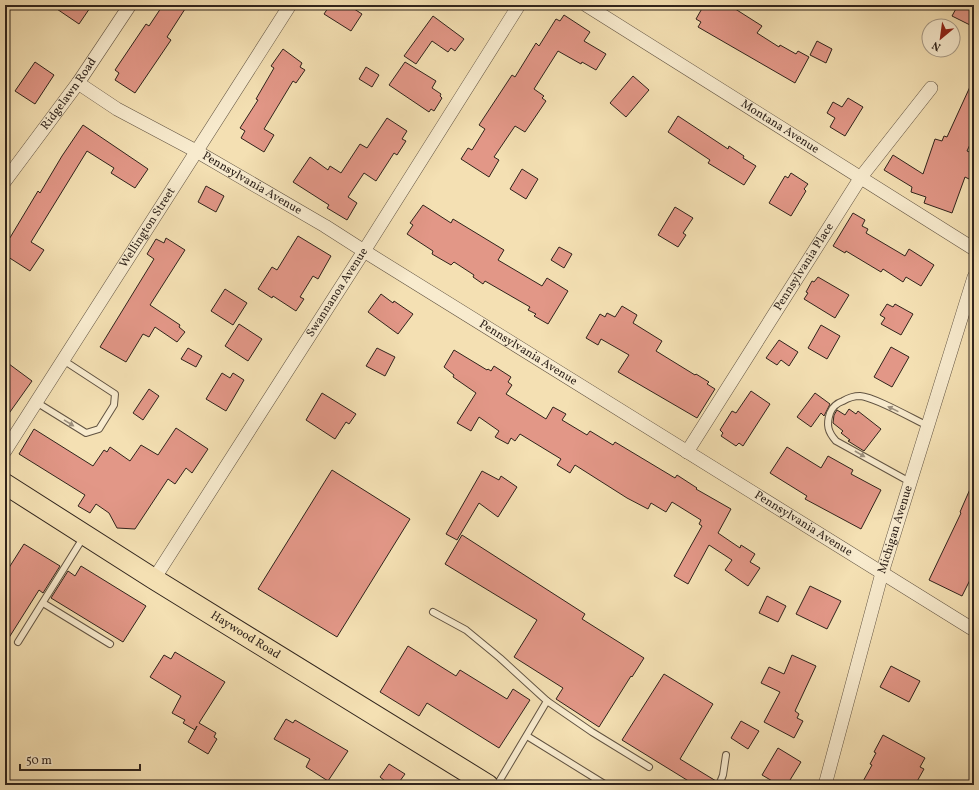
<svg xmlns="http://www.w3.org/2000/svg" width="979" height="790" font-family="Vollkorn,serif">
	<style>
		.building { fill: #e29787; stroke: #30241c }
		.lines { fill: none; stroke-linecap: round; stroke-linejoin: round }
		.service-casing { stroke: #615342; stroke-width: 8 }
		.minor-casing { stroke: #615342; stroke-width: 14 }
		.primary-casing { stroke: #30241c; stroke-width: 22 }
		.service { stroke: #f8ebce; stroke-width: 6 }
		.minor { stroke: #f8ebce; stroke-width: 13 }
		.primary { stroke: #f4e0b3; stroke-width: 20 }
		.oneway { fill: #9e917e }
		.labels { text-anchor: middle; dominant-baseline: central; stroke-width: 3; stroke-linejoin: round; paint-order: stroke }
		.street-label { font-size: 12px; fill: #30241c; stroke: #f8ebce }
	</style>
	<rect width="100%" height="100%" fill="#f4e0b3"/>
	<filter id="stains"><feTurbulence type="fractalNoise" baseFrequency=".005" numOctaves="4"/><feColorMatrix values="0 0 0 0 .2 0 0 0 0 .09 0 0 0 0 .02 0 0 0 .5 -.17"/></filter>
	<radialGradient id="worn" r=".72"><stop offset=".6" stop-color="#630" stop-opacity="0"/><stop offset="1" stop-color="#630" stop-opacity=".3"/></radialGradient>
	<g class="building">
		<polygon points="51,5 92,5 79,24"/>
		<polygon points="163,5 179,5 185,9 167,37 171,40 135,93 115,80 119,73 115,70 146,24 149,26"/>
		<polygon points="330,5 348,5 362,14 351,31 324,14"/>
		<polygon points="704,5 729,5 762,26 757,33 779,47 780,45 796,54 798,51 809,57 795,83 698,27 701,22 696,19"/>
		<polygon points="958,5 974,5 974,27 952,16"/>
		<polygon points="564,15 590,32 584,41 606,54 596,70 582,62 581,64 558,51 534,89 544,96 542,98 546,101 525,132 515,126 494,157 499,160 489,177 461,159 468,148 472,150 485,129 479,125 512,75 515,77 536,43 539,46 556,19 560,21"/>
		<polygon points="433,16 464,39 455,51 451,48 448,52 432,41 416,64 404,56"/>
		<polygon points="817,41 832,49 826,63 810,55"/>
		<polygon points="283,49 302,63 300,67 305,70 296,83 293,81 264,129 274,135 264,152 241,138 245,131 240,128 258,100 256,99 274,68 271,66"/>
		<polygon points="35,62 54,75 35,104 15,91"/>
		<polygon points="405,62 436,81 432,88 441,94 440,96 442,98 434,111 431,109 429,112 389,85"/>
		<polygon points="366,67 379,75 372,87 359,79"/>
		<polygon points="633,76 649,90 626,117 610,103"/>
		<polygon points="974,78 974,136 967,151 974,154 974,164 969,179 965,177 952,213 924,203 926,197 911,192 912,187 884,170 893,155 923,174 935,139 942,141 944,136 947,137"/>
		<polygon points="848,98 863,107 845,136 830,127 835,118 827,113 833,102 842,107"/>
		<polygon points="678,116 728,149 729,146 744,156 743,158 756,166 744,185 708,163 710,160 668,132"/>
		<polygon points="387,118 407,131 402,139 406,141 397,155 394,153 376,181 364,173 348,197 357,203 347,220 327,208 329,205 293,182 310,157 328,170 330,166 341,173 360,144 367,148"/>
		<polygon points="83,125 148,169 135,188 111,173 114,168 87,151 31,242 44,250 30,271 5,255 5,246 38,191 40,193 62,156"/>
		<polygon points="522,169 538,179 526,199 510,189"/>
		<polygon points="791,173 808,184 804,189 806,191 791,216 769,203 785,176 788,178"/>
		<polygon points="206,186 224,196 216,212 198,202"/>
		<polygon points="423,205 451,223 453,219 504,250 498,260 542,286 547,278 568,291 548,324 534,316 536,314 528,310 530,307 485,281 483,284 473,277 474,275 454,262 451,265 432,254 433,251 407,234 413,225 410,223"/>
		<polygon points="675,207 693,218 683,233 686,235 678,247 658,235"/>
		<polygon points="853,213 865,220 862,226 868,229 866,233 905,256 909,249 934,265 921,286 906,277 903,282 883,269 881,272 846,251 845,253 833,246"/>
		<polygon points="298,236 331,256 318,279 313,276 300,297 304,299 296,311 273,296 272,298 258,289 272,267 277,270"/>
		<polygon points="166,238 185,250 150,305 180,325 179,327 185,332 177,342 155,327 149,337 143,334 126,362 100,347 154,259 147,254 156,239 164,243"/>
		<polygon points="559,247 572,254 564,268 551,260"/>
		<polygon points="818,277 849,295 835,318 804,299 808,293 806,292 812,281 814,282"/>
		<polygon points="225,289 247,303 233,325 211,311"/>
		<polygon points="381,294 393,303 394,301 413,314 398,334 368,312"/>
		<polygon points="887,304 893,307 895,304 913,314 901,335 881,324 885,318 880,315"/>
		<polygon points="622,306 637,315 633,323 662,341 656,351 695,375 696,374 709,382 707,384 715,389 697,418 618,372 629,355 601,339 598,345 586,338 600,314 605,317 607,313 615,317"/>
		<polygon points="239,324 262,339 248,361 225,346"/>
		<polygon points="821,325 840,336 827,359 808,348"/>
		<polygon points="779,340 798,352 789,366 781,360 777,365 766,358"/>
		<polygon points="891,347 909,357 892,387 874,377"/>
		<polygon points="188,348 202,356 196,367 181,359"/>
		<polygon points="377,348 395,357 385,376 366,366"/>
		<polygon points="454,350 487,370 488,369 491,371 494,366 511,377 508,382 512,385 506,394 546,419 553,407 566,414 562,420 587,435 590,431 613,445 615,442 675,478 677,475 697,488 696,489 731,509 718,533 740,548 741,545 755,554 750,562 760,568 748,586 725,570 732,560 709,545 688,584 674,576 702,526 699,524 701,520 672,502 666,512 651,503 648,509 627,498 575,465 570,473 557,465 561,459 520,434 515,441 511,438 508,444 495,437 499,431 479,417 471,431 457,423 476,393 453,377 454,375 444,367"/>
		<polygon points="5,361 32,381 5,419"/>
		<polygon points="222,373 230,378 233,373 244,380 226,411 206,399"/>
		<polygon points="149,389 159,396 143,420 133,413"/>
		<polygon points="751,391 770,404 743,446 739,443 736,446 721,436 723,433 720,430 732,411 736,413"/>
		<polygon points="322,393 356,414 349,424 346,422 335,439 306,420"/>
		<polygon points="815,393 830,404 824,416 821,413 811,427 797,417"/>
		<polygon points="849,409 856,414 858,411 881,429 864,451 848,441 850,440 841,433 843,431 833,423 834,415 837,410 845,415"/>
		<polygon points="176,428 208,449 192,473 186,468 175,484 168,479 135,529 117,528 109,513 96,504 90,513 78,506 85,495 19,454 34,429 93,466 104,450 107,452 110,447 130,461 141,445 158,455"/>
		<polygon points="787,447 821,468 828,456 853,470 851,474 881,490 861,529 805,499 807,496 770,473"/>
		<polygon points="332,470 410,519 337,637 258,589"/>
		<polygon points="482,471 499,480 501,476 517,487 498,517 479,503 457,540 446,534"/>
		<polygon points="974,480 974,572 962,596 929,580 961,513 960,512"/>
		<polygon points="462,535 585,614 582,619 644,658 632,677 631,676 599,727 556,699 563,688 514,657 537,620 445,564"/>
		<polygon points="24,544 60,566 43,593 39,590 5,644 5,574"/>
		<polygon points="81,566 146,606 123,642 51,598 68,571 75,576"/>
		<polygon points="810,586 841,601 827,629 796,614"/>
		<polygon points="767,596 786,606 778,622 759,613"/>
		<polygon points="408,646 456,676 460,670 507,699 513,689 530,700 499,748 427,703 419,716 380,692"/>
		<polygon points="175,652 225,682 199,723 216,733 214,737 217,739 208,754 188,742 197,726 195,730 183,723 185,720 172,713 181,696 150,677 164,655 171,659"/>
		<polygon points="792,655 816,666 795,711 799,714 797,718 803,721 794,738 764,722 780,692 761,683 769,667 784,674"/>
		<polygon points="891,666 920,681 909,702 880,687"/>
		<polygon points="664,674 713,704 680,759 716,781 715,785 695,785 622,740"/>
		<polygon points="286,719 293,723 295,720 348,751 328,781 306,767 310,759 274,739"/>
		<polygon points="741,721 759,731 748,749 731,738"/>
		<polygon points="883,735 925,758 920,767 924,769 915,785 861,785 872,765 870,764 876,753 874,752"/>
		<polygon points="778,748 801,762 787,785 779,785 762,775"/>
		<polygon points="389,764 405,774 397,785 382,785 385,781 380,777"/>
	</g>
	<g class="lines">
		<g class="service-casing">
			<g id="service">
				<polyline points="36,402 86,433 99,429 114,405 115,394 63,360"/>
				<path d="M910,482L836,441C828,432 826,425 830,413C832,408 837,403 843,401C848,398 854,396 860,396C875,397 913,419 928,426"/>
				<polyline points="43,603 110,644"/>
				<polyline points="433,612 466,630 500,658 547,701 497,785"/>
				<polyline points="18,642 83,538"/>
				<polyline points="547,701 592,732 649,767"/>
				<polyline points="527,736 606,785"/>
				<polyline points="719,785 723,775 726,755"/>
			</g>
		</g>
		<g class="minor-casing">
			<g id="minor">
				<path id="s1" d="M586,5L974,249"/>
				<path id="s2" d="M78,83L117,109L196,151L325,226L364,251L974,630"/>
				<path id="s3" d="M5,181L78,83L130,5"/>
				<path id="s4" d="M5,451L290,5"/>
				<path id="s5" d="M687,452L861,177L931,88"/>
				<path id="s6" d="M154,579L364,251L519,5"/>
				<path id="s7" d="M825,785L882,573L974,277"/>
			</g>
		</g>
		<g class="primary-casing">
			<g id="primary">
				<path id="s8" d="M5,484L154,579L488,785"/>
			</g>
		</g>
		<use href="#service" class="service"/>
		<use href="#minor" class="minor"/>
		<use href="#primary" class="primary"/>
	</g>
	<defs><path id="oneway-solid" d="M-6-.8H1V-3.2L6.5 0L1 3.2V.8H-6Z"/></defs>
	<g class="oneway">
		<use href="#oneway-solid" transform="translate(893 409) rotate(-154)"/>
		<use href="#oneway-solid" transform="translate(69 423) rotate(32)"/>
		<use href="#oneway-solid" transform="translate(860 454) rotate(30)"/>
	</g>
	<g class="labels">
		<g class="street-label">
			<text stroke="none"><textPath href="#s3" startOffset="108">Ridgelawn Road</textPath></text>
			<text stroke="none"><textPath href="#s1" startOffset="229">Montana Avenue</textPath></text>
			<text stroke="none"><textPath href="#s2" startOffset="201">Pennsylvania Avenue</textPath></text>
			<text stroke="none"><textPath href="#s4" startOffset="265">Wellington Street</textPath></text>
			<text stroke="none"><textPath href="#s5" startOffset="219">Pennsylvania Place</textPath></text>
			<text stroke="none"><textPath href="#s6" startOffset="340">Swannanoa Avenue</textPath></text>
			<text stroke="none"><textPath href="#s2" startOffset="525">Pennsylvania Avenue</textPath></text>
			<text stroke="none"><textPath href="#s2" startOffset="849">Pennsylvania Avenue</textPath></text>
			<text stroke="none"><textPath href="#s7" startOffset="265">Michigan Avenue</textPath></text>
			<text stroke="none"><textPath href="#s8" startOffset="284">Haywood Road</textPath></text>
		</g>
	</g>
	<rect width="979" height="790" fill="none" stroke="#f4e0b3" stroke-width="20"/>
	<rect x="6" y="6" width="967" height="778" fill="none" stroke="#30241c" stroke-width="2"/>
	<rect x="10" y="10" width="959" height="770" fill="none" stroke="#30241c"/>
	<g transform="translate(941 38) rotate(209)"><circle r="19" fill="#f8ebce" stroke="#a89b87"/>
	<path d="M0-3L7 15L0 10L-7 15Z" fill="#8f2418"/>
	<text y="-6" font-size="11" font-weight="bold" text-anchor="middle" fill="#30241c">N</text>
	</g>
	<path d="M20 764v6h120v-6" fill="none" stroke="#30241c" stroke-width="2"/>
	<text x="26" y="764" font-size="12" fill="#30241c" stroke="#f8ebce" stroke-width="3" paint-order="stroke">50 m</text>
	<rect width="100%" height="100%" filter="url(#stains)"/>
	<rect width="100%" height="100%" fill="url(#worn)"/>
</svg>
